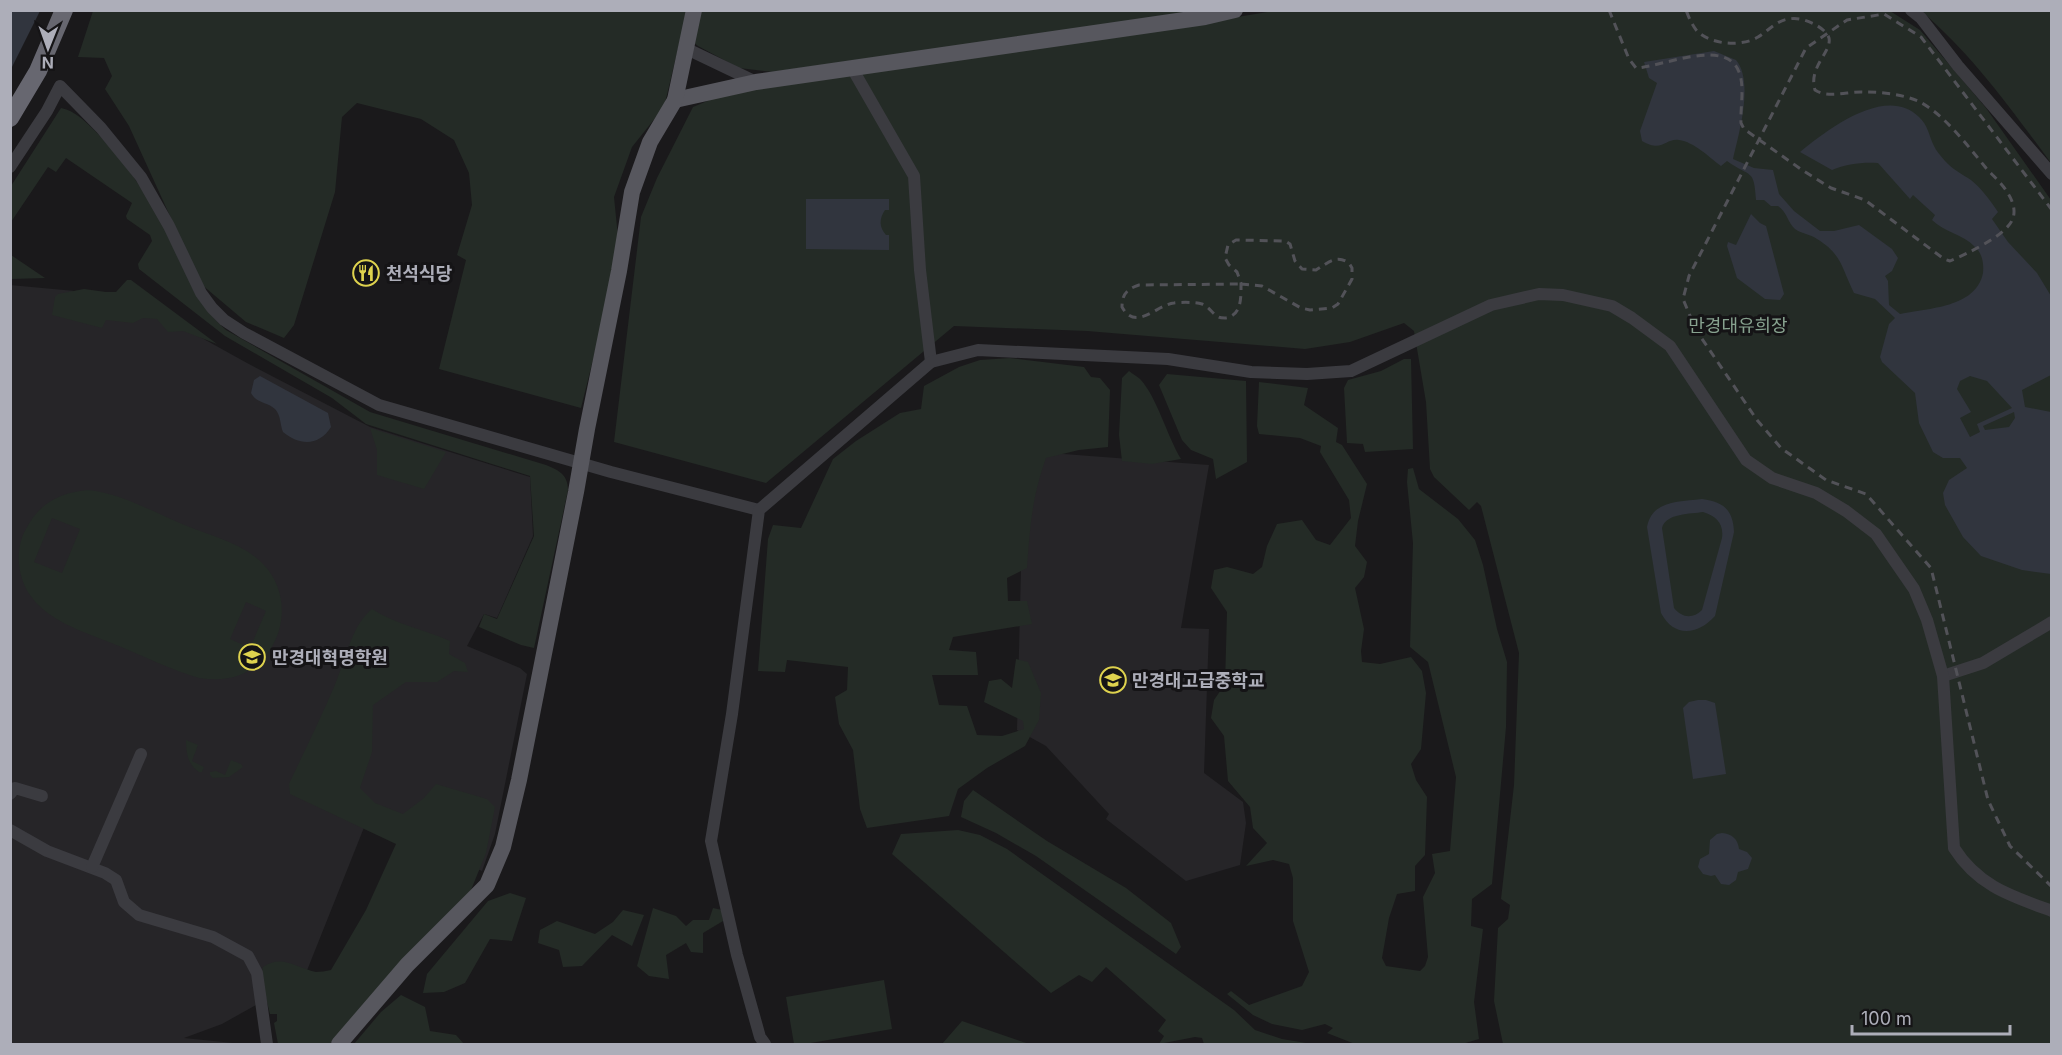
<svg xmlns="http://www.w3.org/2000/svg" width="2062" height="1055" font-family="Inter,'Noto Sans KR',sans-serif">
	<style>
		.built { fill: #262528 }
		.green { fill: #242b26; fill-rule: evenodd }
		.water { fill: #31353e; fill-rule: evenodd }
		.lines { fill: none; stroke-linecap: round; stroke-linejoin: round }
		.minor { stroke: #3b3b40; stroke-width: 12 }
		.major { stroke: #57575e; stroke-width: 16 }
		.highway { stroke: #676770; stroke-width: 18 }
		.rail { stroke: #525258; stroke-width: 3; stroke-dasharray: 8 6; stroke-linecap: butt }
		.labels { text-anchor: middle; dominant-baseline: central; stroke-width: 6; stroke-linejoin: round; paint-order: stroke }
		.poi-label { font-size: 18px; font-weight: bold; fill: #adaeb9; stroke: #151416; text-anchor: start }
		.park-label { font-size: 18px; fill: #87a28f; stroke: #151416 }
	</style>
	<rect width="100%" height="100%" fill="#1a191b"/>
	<g class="built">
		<polygon points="10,285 118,295 164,317 247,363 370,427 530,477 533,536 497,618 484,614 467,646 520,668 527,674 495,834 482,871 367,820 304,978 222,1024 184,1038 243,1044 11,1044"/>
		<polygon points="1024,451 1209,465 1181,628 1209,629 1204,773 1243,802 1246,823 1240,865 1186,881 1106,819 1109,814 1046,746 1017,730"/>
	</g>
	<g class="green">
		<polygon points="93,11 687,11 664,107 632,147 614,197 618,237 605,311 581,408 439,369 466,260 457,255 472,205 469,173 454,140 421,119 357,103 342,117 335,192 294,325 284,338 246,322 201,284 129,126 105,89 112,76 104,58 78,57"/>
		<polygon points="698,11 1199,11 773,72 739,68 698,46 694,43"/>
		<polygon points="1274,11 1890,11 1920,30 1986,108 2051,200 2051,1044 1503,1044 1494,1001 1498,928 1508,919 1510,905 1501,899 1514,785 1519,653 1481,506 1477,502 1469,510 1434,477 1430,469 1426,402 1414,331 1404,323 1350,342 1305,349 1087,331 954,326 766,483 614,442 641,217 657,178 693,107 729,92 1201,23"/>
		<path d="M1921,11H2051V163C2011,109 1972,54 1921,11Z"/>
		<path d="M61,108C76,111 87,123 98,134C124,161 145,191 162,224C181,261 194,302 226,330L370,412L546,465C559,470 568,475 568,490L534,648L521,645L479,627L484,614L497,619L534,536L530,476L366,424L332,398L225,336L139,269L138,264L152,241L150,235L127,219L126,216L132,203L66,158L56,172L48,167L11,222V186Z"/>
		<polygon points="11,255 45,278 11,279"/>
		<polygon points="127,280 131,280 217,344 183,331 168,332 157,319 143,318 133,323 106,320 102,328 52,315 55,297 58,294 84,289 106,292 116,292"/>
		<path d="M1010,358L1084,367L1091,377L1100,378L1110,390L1108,447L1079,450L1046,458C1032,497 1030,527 1027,568L1007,578L1008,601H1027L1032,624L953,637L949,650L976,652L978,675H932L939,705L967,706L977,735L1002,736L1024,729L1023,721L984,702L989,681L1001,679L1012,688L1016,659L1028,662L1041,693L1039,720L1025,746L987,768L958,789L949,816L867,828L860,809L853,750L839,724L835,697L847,690L848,667L787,660L785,672L758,671L768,539L773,525L801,528L833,459L856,441L900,413L921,409L924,386L959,367L980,360Z"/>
		<polygon points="1404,359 1411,359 1413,449 1365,452 1363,444 1347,443 1344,388 1348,380 1381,371"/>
		<path d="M1129,371C1132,374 1137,376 1140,379C1157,397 1167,436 1181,459L1152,464L1122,461L1119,435L1122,378Z"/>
		<polygon points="1167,374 1246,381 1247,462 1216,479 1213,459 1191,450 1182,440 1159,385"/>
		<polygon points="1259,382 1308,388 1304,405 1338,428 1336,442 1342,445 1367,484 1358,521 1355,546 1367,562 1364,577 1355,588 1364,629 1361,651 1362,662 1380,664 1411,657 1422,671 1426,693 1421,749 1411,764 1416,780 1427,797 1425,855 1415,866 1415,891 1397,894 1389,918 1382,958 1386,966 1420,971 1425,966 1428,957 1423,897 1435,873 1432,854 1450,851 1456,777 1428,662 1410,647 1413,543 1407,482 1408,469 1413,468 1419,489 1458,519 1475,540 1483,565 1497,629 1507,662 1506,727 1492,884 1472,899 1471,926 1483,929 1474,1002 1479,1039 1462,1044 1355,1044 1327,1033 1333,1028 1325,1024 1302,1030 1272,1024 1253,1015 1227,994 1231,991 1249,1005 1302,986 1309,972 1293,921 1293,878 1289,864 1273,860 1246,866 1267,843 1253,828 1250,807 1228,781 1224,736 1211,718 1214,700 1225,684 1227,612 1211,588 1214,570 1227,567 1253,574 1262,567 1267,546 1277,524 1302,520 1316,540 1330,545 1351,518 1349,500 1320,452 1321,446 1300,438 1259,434 1257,426"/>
		<polygon points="370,428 446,452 424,489 377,475 377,450"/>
		<path d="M89,490C123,494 155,513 187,526C212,536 245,544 264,565C296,599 283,657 240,675C227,680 213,680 199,678C172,670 145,657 119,646C78,629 24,616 19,564C18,552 20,539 26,529C39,503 61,492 89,490ZM52,518L80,529L62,573L34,562ZM246,602L266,611L250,648L230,639Z"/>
		<path d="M372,609C397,625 423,629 450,641L449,654L465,663L468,672L454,671L437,682H406L373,705L372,752L360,788L375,803L403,814L424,798L436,784L487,799L495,807L486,853L471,890L330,1044H278L274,1023L277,1021V1014H270L261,978L263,967C282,954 296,968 316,972C320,972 326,971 331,970L366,910L396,844L290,794L289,784C304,752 320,720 334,687C345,662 351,626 372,609Z"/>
		<path d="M186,740L198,745L192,761L204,767L202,772H199C188,765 186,753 186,740Z"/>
		<polygon points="231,760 241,764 243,767 229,777 213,778 210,775 210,772 216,771 225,775"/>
		<polygon points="973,790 1047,841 1126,888 1171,923 1181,947 1176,954 1036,856 996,833 961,817 964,801"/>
		<polygon points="958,830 980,835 1007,849 1234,1010 1255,1030 1282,1039 1312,1044 1204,1044 1202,1038 1195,1037 1159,1044 1164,1036 1158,1031 1166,1020 1106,967 1092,982 1079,975 1051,993 892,854 901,834"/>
		<polygon points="510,893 526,898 512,941 490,939 465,983 444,992 423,993 427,974 488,901"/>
		<polygon points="653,908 676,916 686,926 693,920 709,920 713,908 722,910 723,921 703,933 703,953 691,952 686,943 666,955 669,979 649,976 637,966"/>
		<polygon points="623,910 644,915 632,946 612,935 582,966 563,967 559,950 538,943 540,930 557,921 595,934 613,922"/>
		<polygon points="884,980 892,1029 805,1044 794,1044 786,997"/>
		<polygon points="401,995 425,1007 430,1031 456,1035 464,1044 354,1044 381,1012"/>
		<polygon points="962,1021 1023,1042 1030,1044 942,1044"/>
	</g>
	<g class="water">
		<polygon points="11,10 40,11 11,69 10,11"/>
		<path d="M1714,51L1736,60C1754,81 1739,134 1733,159L1754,168L1773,170L1779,194L1794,211L1820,231H1834L1859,225L1892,249L1898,258L1892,271L1885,276L1888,281L1889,305L1900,314C1928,308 1976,308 1983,273C1984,263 1982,253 1975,247C1963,234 1944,232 1932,220L1935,215L1913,195L1910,199L1878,163C1862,162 1846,164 1832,170L1800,152C1827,130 1886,84 1919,117C1928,125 1929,136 1934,146C1936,151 1941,156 1945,161C1952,169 1962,174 1971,180C1982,189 1990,200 1998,212L1992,219L2008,242L2037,273L2051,296V375L2022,390L2025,407L2051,412V574L2022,570L1981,556L1963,537L1945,505L1943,493L1949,480L1967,468L1960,458H1943L1933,452L1919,423L1915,393L1882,362L1880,357L1889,324L1895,318L1875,299L1854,293C1842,269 1842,254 1817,239C1810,234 1802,234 1795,229C1788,223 1787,212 1778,206H1771L1764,200H1756C1754,168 1751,178 1727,161L1721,166C1709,157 1694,142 1679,140C1665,138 1663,153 1642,141L1640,131L1657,83L1649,78L1644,62ZM1970,376L1987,381L2012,408L1977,424L1980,432L1970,437L1960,418L1971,412L1957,389L1960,381ZM2014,412L2015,418L2009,427L1985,430L1983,426Z"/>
		<path d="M806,199H889V210H885C879,219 879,227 886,235H889V250L806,249Z"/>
		<polygon points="1751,214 1760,223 1766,226 1784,294 1780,300 1765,299 1737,278 1727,246 1728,242 1736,245"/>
		<path d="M260,376L328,413L331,427C319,446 300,446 283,432C280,425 281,415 275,409C268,402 256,403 251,393L254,380Z"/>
		<path d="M1702,499C1723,502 1733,509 1734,532L1715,616C1698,635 1674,638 1661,613L1647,527C1652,500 1679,502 1702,499ZM1703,512C1716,516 1724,523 1722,538L1702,610C1693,619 1682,618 1674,608L1662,528C1666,513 1691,514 1703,512Z"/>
		<polygon points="1698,700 1706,700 1715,703 1726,774 1693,779 1683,708 1689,702"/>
		<path d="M1722,833C1732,834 1738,839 1739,849L1747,852L1752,858L1748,869L1738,872L1736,880L1729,885L1721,884L1715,875L1711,876L1703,874L1698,867L1700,859L1709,854L1710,840L1717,834Z"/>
	</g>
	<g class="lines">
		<g class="minor">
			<polyline points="1911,10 1921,18 1958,66 2052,174"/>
			<polyline points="687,49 756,82"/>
			<polyline points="852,68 914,176 920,270 931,362"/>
			<polyline points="10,167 47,111 60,86 101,128 141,177 169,226 201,293 212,308 224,320 244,333 379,405 611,472 759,510"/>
			<polyline points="1943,676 1983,663 2052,622"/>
			<polyline points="10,794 15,788 42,796"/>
			<polyline points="10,830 47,851 105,873 116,880 124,902 139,915 213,937 248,956 257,973 267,1044"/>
			<polyline points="92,867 141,754"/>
			<path d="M765,1044L760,1037L737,955L711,841L732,714L759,510L931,362L978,350L1168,359L1251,372L1307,374L1351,371L1491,305L1539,294L1563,295L1612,306L1632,318L1670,346L1746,460L1772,478L1816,493L1846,511L1876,534L1914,589L1927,620L1943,676L1954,848C1978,886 2011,896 2052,911"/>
		</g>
		<g class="major">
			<polyline points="675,100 756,82 1205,17 1235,10"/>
			<polyline points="339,1044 407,965 487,885 503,847 519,780 576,492 587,429 619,271 632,192 650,142 675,100 694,10"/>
		</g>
		<polyline class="highway" points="10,118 38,71 64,10"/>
		<g class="rail">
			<path d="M1609,10L1629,59L1636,68C1662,67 1726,37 1739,72C1745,87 1740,108 1741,123L1744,129L1802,170L1831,188L1865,200L1944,259L1950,261C1966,254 2008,235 2013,218C2016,209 2012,199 2007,192C2002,183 1993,176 1986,168C1968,146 1943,113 1918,101C1901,94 1882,92 1864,92C1849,91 1828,99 1815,90C1808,67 1832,52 1829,38C1827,32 1821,28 1816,25C1808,21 1798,17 1789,19C1777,20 1768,31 1758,37C1742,47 1711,45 1697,31C1692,25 1689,18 1686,10"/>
			<polyline points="2052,210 1921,37 1884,14 1847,20 1806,48 1689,276 1683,299 1696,330 1757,420 1781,448 1826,480 1866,494 1931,568 1988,800 2010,846 2052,887"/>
			<path d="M1241,284L1262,286L1301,308L1310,310L1332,308L1338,304L1352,279V268L1349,263C1336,254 1328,263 1316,270L1302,269L1295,261L1290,244L1285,241L1236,240L1228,245L1225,258L1229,265L1237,272L1241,283V284C1241,297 1242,316 1225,318C1222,318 1219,318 1217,316C1212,313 1208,306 1202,304C1195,302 1181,302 1174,303C1156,305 1136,332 1122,307C1122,294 1127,289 1139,285L1241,284"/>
		</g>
	</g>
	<defs>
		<g id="restaurant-ring" transform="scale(1.35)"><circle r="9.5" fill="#151416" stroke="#ded24e" stroke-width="1.5"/><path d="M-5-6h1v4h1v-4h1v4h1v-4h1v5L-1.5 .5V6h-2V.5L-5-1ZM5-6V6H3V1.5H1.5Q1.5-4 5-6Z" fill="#ded24e"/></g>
		<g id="university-ring" transform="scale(1.35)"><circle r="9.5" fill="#151416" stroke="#ded24e" stroke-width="1.5"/><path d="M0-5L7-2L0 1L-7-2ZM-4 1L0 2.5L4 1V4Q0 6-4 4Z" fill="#ded24e"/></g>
		<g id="school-ring" transform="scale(1.35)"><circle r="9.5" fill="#151416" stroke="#ded24e" stroke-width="1.5"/><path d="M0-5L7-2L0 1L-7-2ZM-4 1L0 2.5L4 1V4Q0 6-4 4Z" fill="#ded24e"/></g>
	</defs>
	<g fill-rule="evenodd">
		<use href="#restaurant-ring" x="366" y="273"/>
		<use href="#university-ring" x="252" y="657"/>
		<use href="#school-ring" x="1113" y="680"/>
	</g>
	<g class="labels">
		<g class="poi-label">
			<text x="386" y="273">천석식당</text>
			<text x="272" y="657">만경대혁명학원</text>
			<text x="1132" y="680">만경대고급중학교</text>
		</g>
		<g class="park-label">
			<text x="1738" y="325">만경대유희장</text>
		</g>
	</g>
	<rect width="2062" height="1055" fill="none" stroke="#adaeb9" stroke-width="24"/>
	<g transform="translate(48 48) rotate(181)" stroke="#151416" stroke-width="4.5" paint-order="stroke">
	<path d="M0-4.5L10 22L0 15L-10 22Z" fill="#adaeb9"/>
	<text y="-9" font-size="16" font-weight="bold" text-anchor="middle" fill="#adaeb9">N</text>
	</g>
	<path d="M1852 1025v9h158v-9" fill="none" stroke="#adaeb9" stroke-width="3"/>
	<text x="1861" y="1025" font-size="18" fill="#adaeb9" stroke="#151416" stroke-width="4.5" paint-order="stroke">100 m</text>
</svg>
